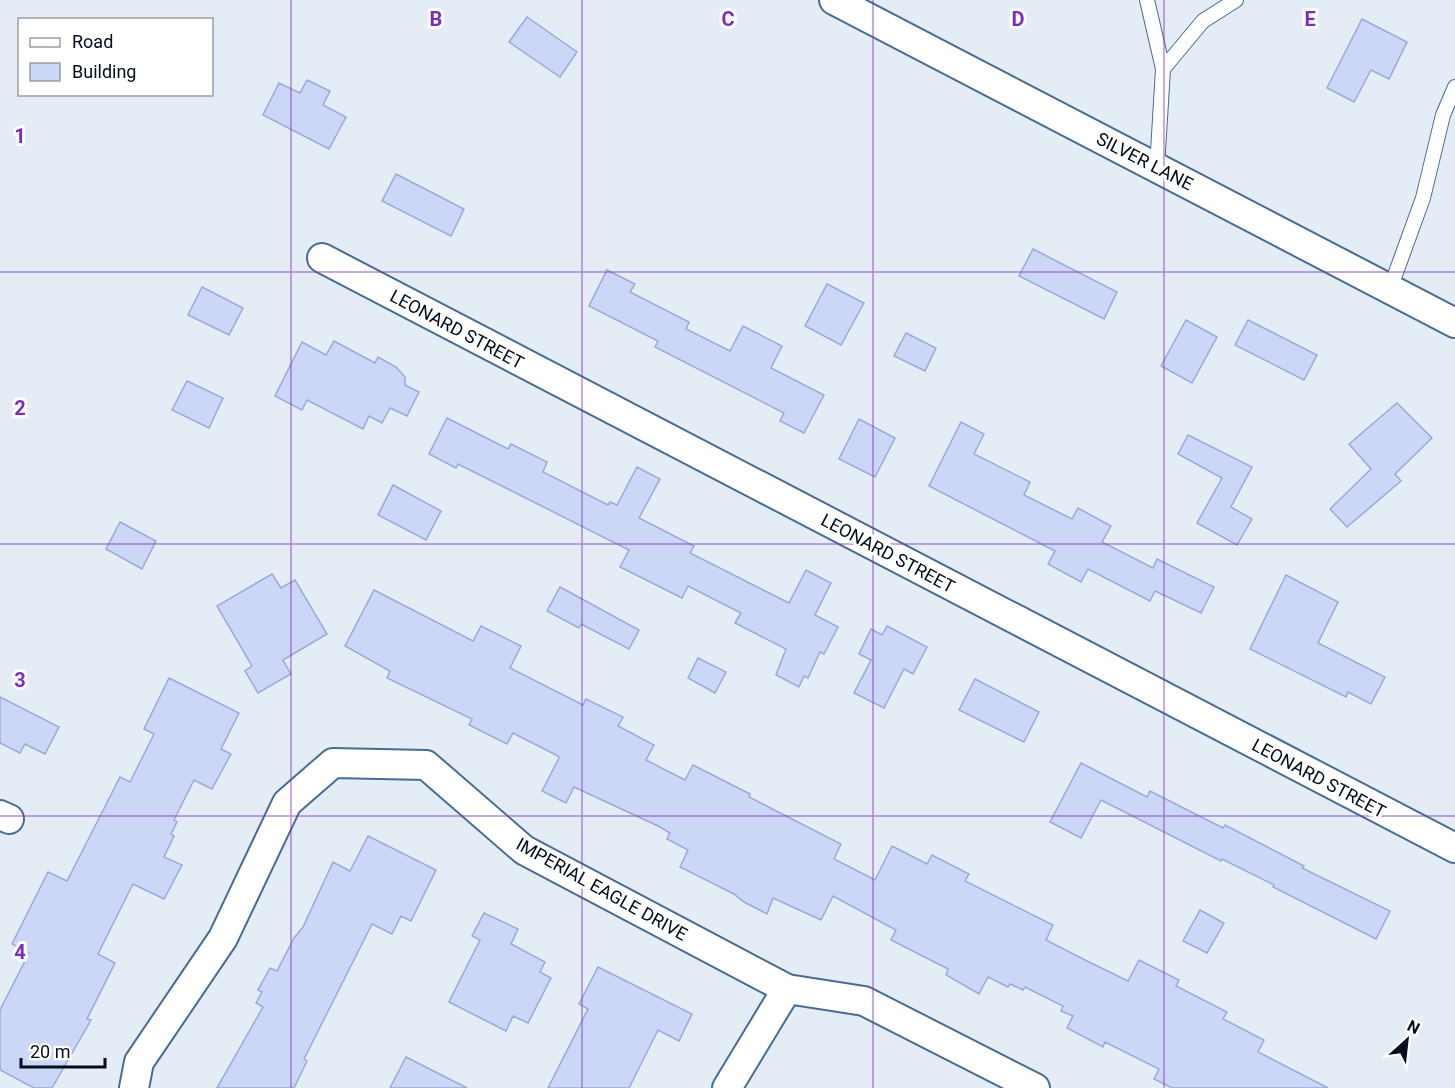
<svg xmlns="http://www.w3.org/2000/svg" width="1455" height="1088" font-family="Roboto,sans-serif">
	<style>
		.building { fill: #ccd6f7; stroke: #9aa9dc; stroke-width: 1.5 }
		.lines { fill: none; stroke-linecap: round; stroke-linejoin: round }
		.lane-casing { stroke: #476c94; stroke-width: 16 }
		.street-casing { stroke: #476c94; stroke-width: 32 }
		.lane { stroke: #fff; stroke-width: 14 }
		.street { stroke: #fff; stroke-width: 28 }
		.grid { fill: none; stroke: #7b2cbf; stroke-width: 1.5; stroke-opacity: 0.55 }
		.labels { text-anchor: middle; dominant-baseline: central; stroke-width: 6; stroke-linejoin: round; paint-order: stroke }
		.street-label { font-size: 18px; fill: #010c1b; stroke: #fff }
		.grid-label { font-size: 20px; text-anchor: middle; font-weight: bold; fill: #7b2cbf; stroke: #fff; stroke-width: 6; stroke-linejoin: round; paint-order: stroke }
	</style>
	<rect width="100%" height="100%" fill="#e4ecf5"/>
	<g class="building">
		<polygon points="527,17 577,52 560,77 509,42"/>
		<polygon points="1362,19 1407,42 1389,79 1371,70 1354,102 1327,88"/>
		<polygon points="307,80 330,91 323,105 346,117 329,149 263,115 279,83 300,93"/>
		<polygon points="396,174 464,209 451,236 382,201"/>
		<polygon points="1033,249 1117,292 1104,319 1019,276"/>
		<polygon points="607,270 635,284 630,292 689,322 686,329 730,351 743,326 782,346 771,368 824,395 804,433 780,421 784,413 655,347 658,341 589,306"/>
		<polygon points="827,284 864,303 841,345 805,326"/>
		<polygon points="202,287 243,308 229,335 188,315"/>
		<polygon points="1186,320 1217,337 1192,383 1161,366"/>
		<polygon points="1248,320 1317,355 1304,380 1235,345"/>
		<polygon points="906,333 936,348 925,371 894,356"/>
		<polygon points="334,341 375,363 378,357 396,367 405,377 405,385 419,392 407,416 390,408 382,423 369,416 363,429 307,400 302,410 275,396 302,342 326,355"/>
		<polygon points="187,381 223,398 209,428 172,410"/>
		<polygon points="1397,403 1432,438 1395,474 1401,481 1347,527 1330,509 1371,469 1349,444"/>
		<polygon points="447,418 508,449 511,444 547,462 543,472 608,505 610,502 617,505 637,467 660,479 639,518 694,546 690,553 789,603 806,570 831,583 815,615 838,627 824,654 820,652 808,678 804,676 799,687 776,675 786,649 735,623 741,613 688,586 682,598 620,567 629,550 458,464 456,468 429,454"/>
		<polygon points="859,419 895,438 875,477 839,459"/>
		<polygon points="961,422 984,434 974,454 1030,482 1024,495 1072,519 1078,508 1111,526 1102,542 1153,568 1157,559 1214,587 1201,613 1155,591 1150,601 1088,569 1081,582 1048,564 1055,551 929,486"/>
		<polygon points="1188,435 1252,467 1231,507 1252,519 1237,545 1197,523 1222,478 1178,454"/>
		<polygon points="393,485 441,511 426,540 378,515"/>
		<polygon points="120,522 156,541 142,569 106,549"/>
		<polygon points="272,574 281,588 295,580 327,634 283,660 291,674 258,693 245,671 252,666 217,606"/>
		<polygon points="1286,575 1338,602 1318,643 1385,677 1371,704 1348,692 1346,697 1250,649"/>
		<polygon points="560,587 639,630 629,649 581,624 579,628 547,611"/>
		<polygon points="374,590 473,641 481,626 521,646 510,668 583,705 586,699 623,717 618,726 654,745 646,760 685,780 693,765 750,794 749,797 841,844 834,859 875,880 892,846 927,864 932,855 969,874 965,881 1053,925 1046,940 1087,961 1128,981 1139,960 1179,980 1176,986 1227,1012 1223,1019 1264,1040 1258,1052 1328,1088 1172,1088 1154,1079 1159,1069 1105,1042 1103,1047 1067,1028 1073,1016 1061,1011 1063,1006 1025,987 1023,990 1010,984 1008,987 988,977 979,994 946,975 948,969 891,940 896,930 833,896 821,920 773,898 767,914 744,902 734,894 680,867 688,850 667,839 670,833 658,826 574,787 566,803 542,791 559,758 558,756 513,733 507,744 469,725 472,719 387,678 390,671 345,646"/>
		<polygon points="887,626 927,647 913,674 904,669 884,708 854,693 871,660 859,654 871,629 882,635"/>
		<polygon points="698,658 726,672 715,693 688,678"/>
		<polygon points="169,678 239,713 221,749 231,754 212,789 194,780 174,820 177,822 171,834 174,836 164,857 182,865 164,899 133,884 98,954 115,963 87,1019 91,1020 52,1088 34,1088 0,1070 0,1010 29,953 12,944 48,872 67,881 120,777 130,782 154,734 144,729"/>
		<polygon points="975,679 1039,712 1024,742 959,710"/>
		<polygon points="0,697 59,727 45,754 25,744 20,753 0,743"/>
		<polygon points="1081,763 1147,797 1150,791 1223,828 1225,825 1304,866 1302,868 1390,911 1376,939 1273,887 1274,885 1222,859 1221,861 1101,800 1081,838 1050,822"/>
		<polygon points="368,836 436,870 411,921 401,916 392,934 372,924 304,1059 307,1061 294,1088 217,1088 263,1007 256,1003 262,992 258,990 270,968 277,971 294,938 303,927 333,862 350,871"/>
		<polygon points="1200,910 1224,923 1207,953 1183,941"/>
		<polygon points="484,913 518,929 511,944 545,962 540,972 551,978 528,1023 513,1016 506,1031 449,1002 480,940 472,936"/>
		<polygon points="598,967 692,1014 679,1041 658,1030 629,1088 548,1088 588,1009 579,1004"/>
		<polygon points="406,1057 467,1088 390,1088"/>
	</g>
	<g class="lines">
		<g class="lane-casing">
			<g id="lane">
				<polyline points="1147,0 1163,69 1157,168"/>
				<polyline points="1163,69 1203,21 1236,0"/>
				<polyline points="1390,289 1423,198 1443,115 1455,87"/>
			</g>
		</g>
		<g class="street-casing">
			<g id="street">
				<polyline points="834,0 1455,323"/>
				<polyline points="322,258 1455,848"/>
				<polyline points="0,815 9,819"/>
				<polyline points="134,1088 139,1062 223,938 287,803 333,763 426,765 524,850 787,989 864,1001 1035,1088"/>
				<polyline points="727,1088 787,989"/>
			</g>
		</g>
		<use href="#lane" class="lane"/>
		<use href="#street" class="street"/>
	</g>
	<path class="grid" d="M291,0V1088M582,0V1088M873,0V1088M1164,0V1088M0,272H1455M0,544H1455M0,816H1455"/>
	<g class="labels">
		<g class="street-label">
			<text transform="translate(1145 161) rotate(27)">SILVER LANE</text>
			<text transform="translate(457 329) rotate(28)">LEONARD STREET</text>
			<text transform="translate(888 553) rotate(28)">LEONARD STREET</text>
			<text transform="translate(1319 778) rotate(28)">LEONARD STREET</text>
			<text transform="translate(602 889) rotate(29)">IMPERIAL EAGLE DRIVE</text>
		</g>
	</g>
	<g class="grid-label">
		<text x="436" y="26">B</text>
		<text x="728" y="26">C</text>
		<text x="1018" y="26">D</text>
		<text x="1310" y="26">E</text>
		<text x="20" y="143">1</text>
		<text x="20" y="415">2</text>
		<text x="20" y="687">3</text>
		<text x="20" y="959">4</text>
	</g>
	<rect x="18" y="18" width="195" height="78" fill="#ffffff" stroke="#999ea4" stroke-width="1.5"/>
	<rect x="30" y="38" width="30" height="9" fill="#ffffff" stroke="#999ea4" stroke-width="1.5"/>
	<text x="72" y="48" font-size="18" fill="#010c1b">Road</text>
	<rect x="30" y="63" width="30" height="18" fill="#ccd6f7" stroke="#999ea4" stroke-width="1.5"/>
	<text x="72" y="78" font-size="18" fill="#010c1b">Building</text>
	<g transform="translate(1407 1040) rotate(27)" stroke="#ffffff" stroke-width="4.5" paint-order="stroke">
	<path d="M0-4.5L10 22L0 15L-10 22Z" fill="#010c1b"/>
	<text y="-9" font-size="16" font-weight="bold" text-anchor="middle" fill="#010c1b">N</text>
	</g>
	<path d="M21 1058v9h84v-9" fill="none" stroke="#010c1b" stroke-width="3"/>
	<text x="30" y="1058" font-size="18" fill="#010c1b" stroke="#ffffff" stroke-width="4.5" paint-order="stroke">20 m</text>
</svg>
